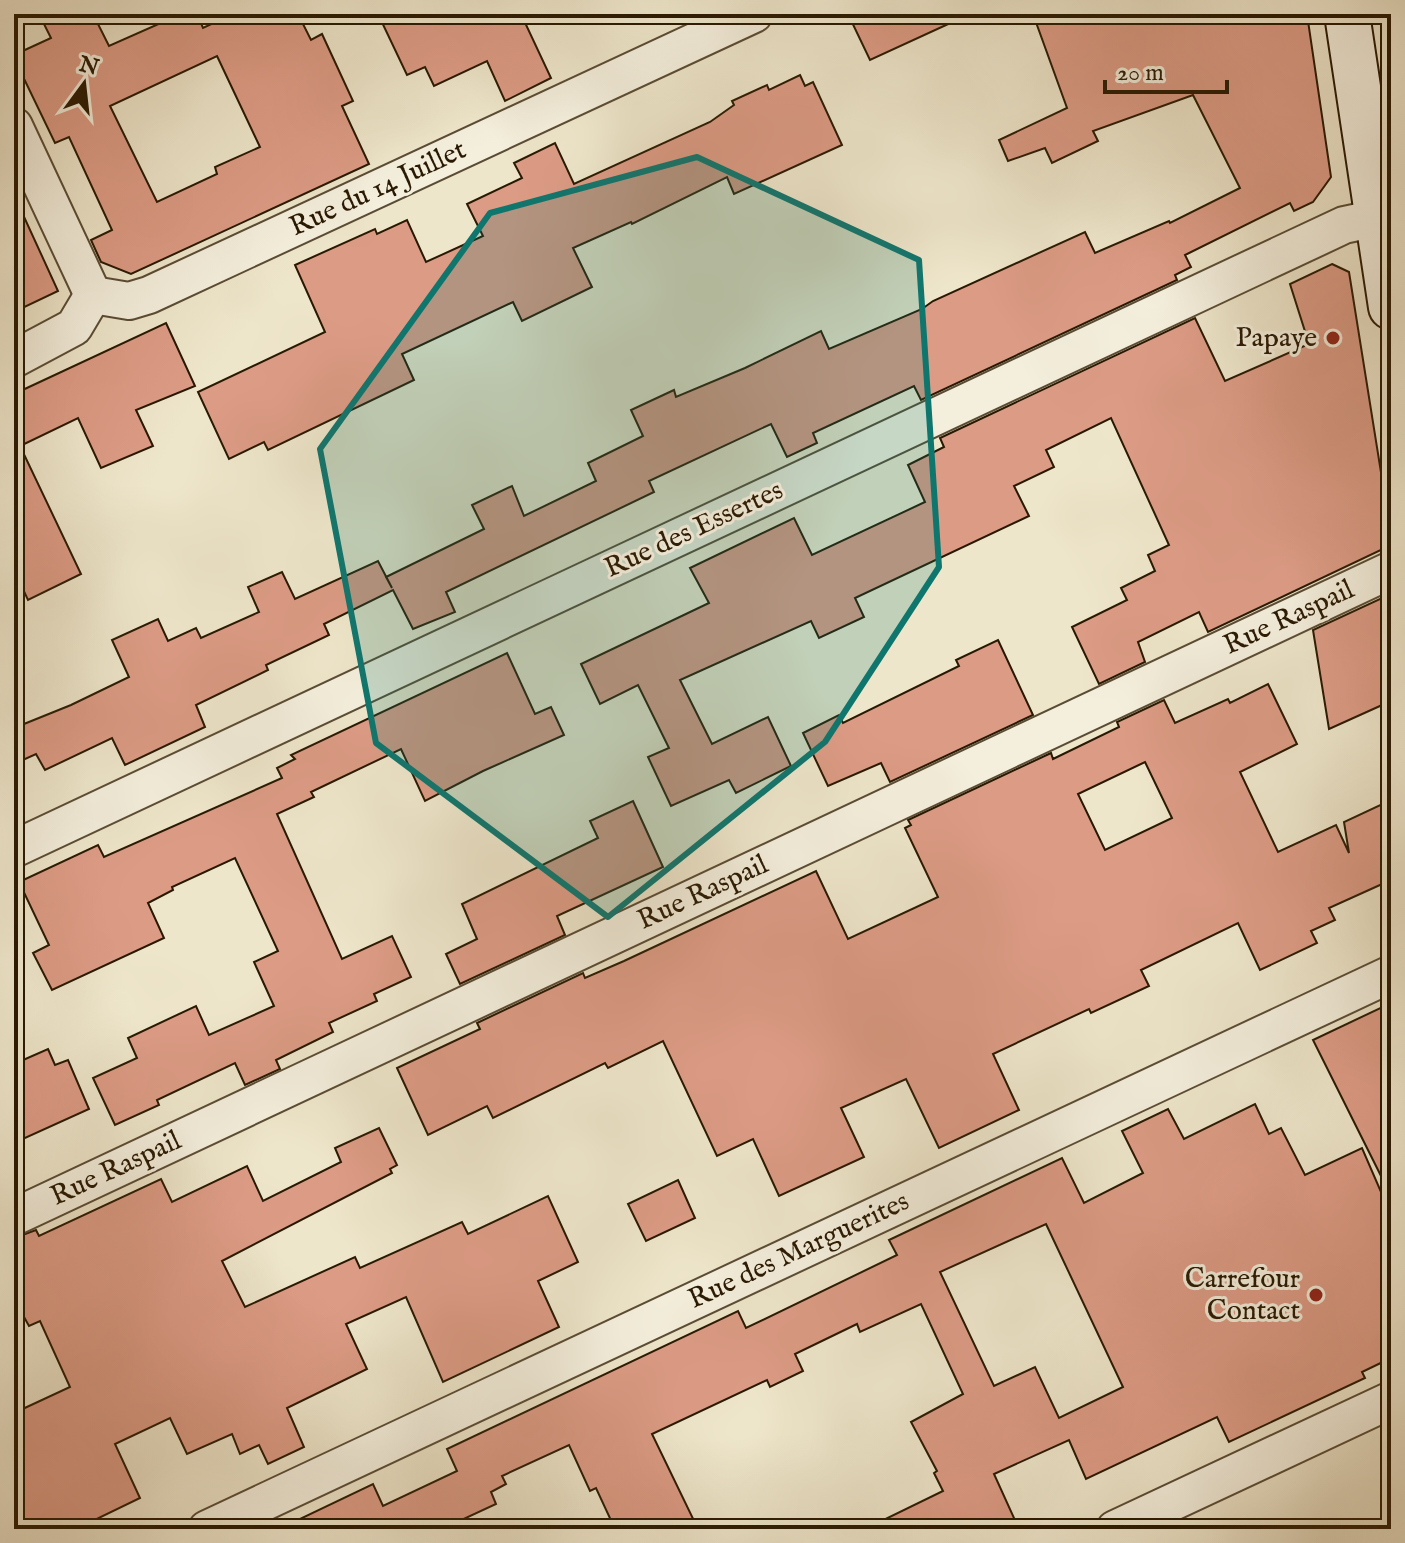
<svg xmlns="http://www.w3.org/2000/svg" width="1405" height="1543" font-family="'IM FELL English',serif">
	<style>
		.building { fill: #dc9b85; stroke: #291902; stroke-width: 2; fill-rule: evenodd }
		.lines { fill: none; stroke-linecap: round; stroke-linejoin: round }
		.street-casing { stroke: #5a4c34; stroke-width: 40 }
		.secondary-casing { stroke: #291902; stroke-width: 48 }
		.street { stroke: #f4efdd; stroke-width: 36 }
		.secondary { stroke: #f4efdd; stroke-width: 44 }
		.marked { fill: #0f766e; fill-opacity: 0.2; stroke: #0f766e; stroke-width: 6; stroke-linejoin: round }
		.poi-dot { fill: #8f2418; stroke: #f4efdd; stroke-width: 3 }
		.labels { text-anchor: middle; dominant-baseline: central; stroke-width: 6; stroke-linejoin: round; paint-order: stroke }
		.street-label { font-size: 28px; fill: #291902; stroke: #f4efdd }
		.poi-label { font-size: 28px; fill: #291902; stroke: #f4efdd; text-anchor: end }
	</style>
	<rect width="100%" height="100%" fill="#eee6cb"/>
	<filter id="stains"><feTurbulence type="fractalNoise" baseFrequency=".0025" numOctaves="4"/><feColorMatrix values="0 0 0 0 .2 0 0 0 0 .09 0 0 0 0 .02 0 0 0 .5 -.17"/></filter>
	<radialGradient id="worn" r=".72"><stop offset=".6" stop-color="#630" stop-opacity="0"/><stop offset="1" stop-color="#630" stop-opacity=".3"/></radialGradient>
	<g class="building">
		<path d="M39,14H93L109,46L181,14H197L203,28L233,14H298L311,40L322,34L353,101L342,106L369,164L131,274L101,262L91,240L112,230L69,137L55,143L14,58V55L51,38ZM217,56L260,147L215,167L217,174L157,202L110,106Z"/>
		<polygon points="378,14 521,14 551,78 505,101 487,61 434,86 425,67 407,75"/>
		<polygon points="848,14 970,14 870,60"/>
		<polygon points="1033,14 1307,14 1331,177 1313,202 1294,211 1290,203 1185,255 1191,267 1175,275 1177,280 921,400 914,386 813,433 817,443 787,457 771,424 649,481 654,492 446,592 455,612 413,629 393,590 324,624 329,635 266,665 268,670 196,705 205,727 125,765 112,738 45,770 36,754 14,764 14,728 71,705 129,677 112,640 158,619 168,641 196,628 201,638 259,612 248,587 282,572 295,599 378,561 392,588 386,577 484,529 472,505 512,486 524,516 596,481 588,463 643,436 631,410 674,390 676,397 745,368 821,331 829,349 922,309 933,301 1085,232 1095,253 1169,221 1170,223 1240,188 1193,95 1093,131 1098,141 1052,163 1045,148 1008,161 999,140 1067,108"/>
		<polygon points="800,75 805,86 813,82 842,145 734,194 727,177 632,224 631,222 573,248 592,287 522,321 513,302 402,354 414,380 268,450 264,442 229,459 198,392 325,332 295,265 375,229 377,234 407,220 426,262 483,236 467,204 522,178 514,163 555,143 574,184 710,122 734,105 732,101 767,85 769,90"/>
		<polygon points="14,195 58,291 14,312"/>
		<polygon points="1332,264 1349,272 1391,535 1383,549 1208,632 1199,612 1138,642 1145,662 1099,684 1072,627 1127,600 1121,588 1155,571 1148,555 1169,545 1111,418 1046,450 1054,467 1014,486 1029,516 855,598 864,617 819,638 811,621 680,680 712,744 768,717 791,766 736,793 729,780 671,806 648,757 669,748 638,685 600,704 581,664 709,603 690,568 794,518 812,555 925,502 908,465 944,447 940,438 1195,318 1225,381 1309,344 1290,284"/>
		<polygon points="166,323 195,386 136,410 153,446 101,468 78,418 20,446 81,574 28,600 14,570 14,394"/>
		<polygon points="1382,598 1391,602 1391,701 1329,729 1313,630"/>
		<polygon points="998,640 1033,715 890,782 881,763 828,786 803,733 839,715 843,723 959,666 956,660"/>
		<polygon points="507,653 535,714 551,707 564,735 483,771 425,801 401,749 311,792 314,797 277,814 342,959 392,936 411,977 374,994 377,1001 329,1023 333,1032 276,1060 280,1069 245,1085 235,1063 157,1100 159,1105 115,1125 93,1078 137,1058 128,1038 196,1006 209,1035 274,1006 254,962 278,951 235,858 172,887 173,890 148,903 164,938 52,990 33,953 49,945 19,882 98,845 104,857 282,778 277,768 295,759 291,755"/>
		<path d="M1268,684L1297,744L1240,772L1278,852L1336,825L1349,853L1344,822L1391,800V880L1329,908L1335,920L1311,931L1317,943L1260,970L1238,923L1141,970L1149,986L1091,1013L1089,1009L993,1054L1019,1110L939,1148L906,1079L841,1108L864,1157L779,1196L753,1139L717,1156L663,1041L608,1068L605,1063L493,1118L487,1106L428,1135L397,1068L480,1029L477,1023L583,973L585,978L624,961L816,871L848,939L938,897L905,828L911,825L908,820L1051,753L1053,759L1119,727L1117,722L1164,700L1175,723L1228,699L1230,703ZM1145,762L1172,818L1105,850L1078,794Z"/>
		<polygon points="633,801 663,867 557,916 565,935 460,984 446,954 477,939 462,904 598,838 590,821"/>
		<polygon points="1391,1003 1391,1196 1313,1040"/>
		<polygon points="48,1049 55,1065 68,1060 89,1109 14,1143 14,1064"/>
		<path d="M1255,1104L1269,1134L1281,1128L1305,1175L1362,1148L1391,1215V1358L1362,1372L1365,1378L1229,1442L1217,1417L1086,1479L1069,1440L994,1474L1019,1529H865L943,1491L934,1473L937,1471L911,1422L963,1394L921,1304L860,1332L857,1324L795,1354L803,1371L770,1387L767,1380L652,1434L698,1529H615L596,1488L590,1491L569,1445L502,1476L506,1484L491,1492L496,1504L442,1529H279L373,1484L383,1506L457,1471L447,1449L738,1311L746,1328L897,1255L889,1240L1062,1158L1084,1203L1143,1173L1122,1131L1168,1109L1184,1139ZM1046,1224L1123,1387L1059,1418L1035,1367L994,1386L940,1272Z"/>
		<polygon points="379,1128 397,1165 390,1169 392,1173 222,1261 245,1307 355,1257 360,1268 462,1222 468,1234 548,1196 578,1262 538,1281 559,1327 443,1382 406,1297 346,1324 367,1369 287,1408 304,1447 268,1464 259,1445 240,1454 232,1434 187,1454 170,1418 115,1444 140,1498 76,1529 14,1529 14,1413 70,1387 40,1321 29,1326 14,1299 14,1238 36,1230 39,1236 161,1179 172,1202 247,1166 263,1201 341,1162 335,1148"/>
		<polygon points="678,1180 695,1218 646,1241 628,1204"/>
	</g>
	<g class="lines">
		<g class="street-casing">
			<g id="street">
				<polyline points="14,126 93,295"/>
				<polyline points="93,295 129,301 149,295 754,14"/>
				<polyline points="14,359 74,327 93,295"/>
				<polyline points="14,849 1344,225 1377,218"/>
				<polyline points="14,1217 1391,570"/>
				<polyline points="207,1529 1391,974"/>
				<polyline points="1115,1529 1391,1400"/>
			</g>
		</g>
		<g class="secondary-casing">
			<polyline id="secondary" points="1347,14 1391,307"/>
		</g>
		<use href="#street" class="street"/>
		<use href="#secondary" class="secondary"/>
	</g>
	<path class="marked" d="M697,157L919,260L939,567L825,742L608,917L376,743L320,449L490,213Z"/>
	<g class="poi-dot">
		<circle cx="1333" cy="338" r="8"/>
		<circle cx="1316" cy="1295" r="8"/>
	</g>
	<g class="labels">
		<g class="street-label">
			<text transform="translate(378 189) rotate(-25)">Rue du 14 Juillet</text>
			<text transform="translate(694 530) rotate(-25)">Rue des Essertes</text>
			<text transform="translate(1289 618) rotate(-25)">Rue Raspail</text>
			<text transform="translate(703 893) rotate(-25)">Rue Raspail</text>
			<text transform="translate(116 1169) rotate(-25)">Rue Raspail</text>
			<text transform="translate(799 1251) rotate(-25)">Rue des Marguerites</text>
		</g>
		<g class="poi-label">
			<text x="1317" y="338">Papaye</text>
			<text x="1300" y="1279">Carrefour<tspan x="1300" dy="32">Contact</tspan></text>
		</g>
	</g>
	<rect width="1405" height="1543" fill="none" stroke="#eee6cb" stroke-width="48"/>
	<rect x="16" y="16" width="1373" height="1511" fill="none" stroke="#291902" stroke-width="4"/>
	<rect x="24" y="24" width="1357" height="1495" fill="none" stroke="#291902" stroke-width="2"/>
	<g transform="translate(84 84) rotate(15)" stroke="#f4efdd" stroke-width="6" paint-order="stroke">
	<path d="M0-6L14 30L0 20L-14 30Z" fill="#291902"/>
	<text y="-12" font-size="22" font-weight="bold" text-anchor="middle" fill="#291902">N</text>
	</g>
	<path d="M1105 80v12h122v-12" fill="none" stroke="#291902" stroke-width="4"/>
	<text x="1117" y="80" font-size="24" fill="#291902" stroke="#f4efdd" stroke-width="6" paint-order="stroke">20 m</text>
	<rect width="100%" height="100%" filter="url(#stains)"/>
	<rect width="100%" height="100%" fill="url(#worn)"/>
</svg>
